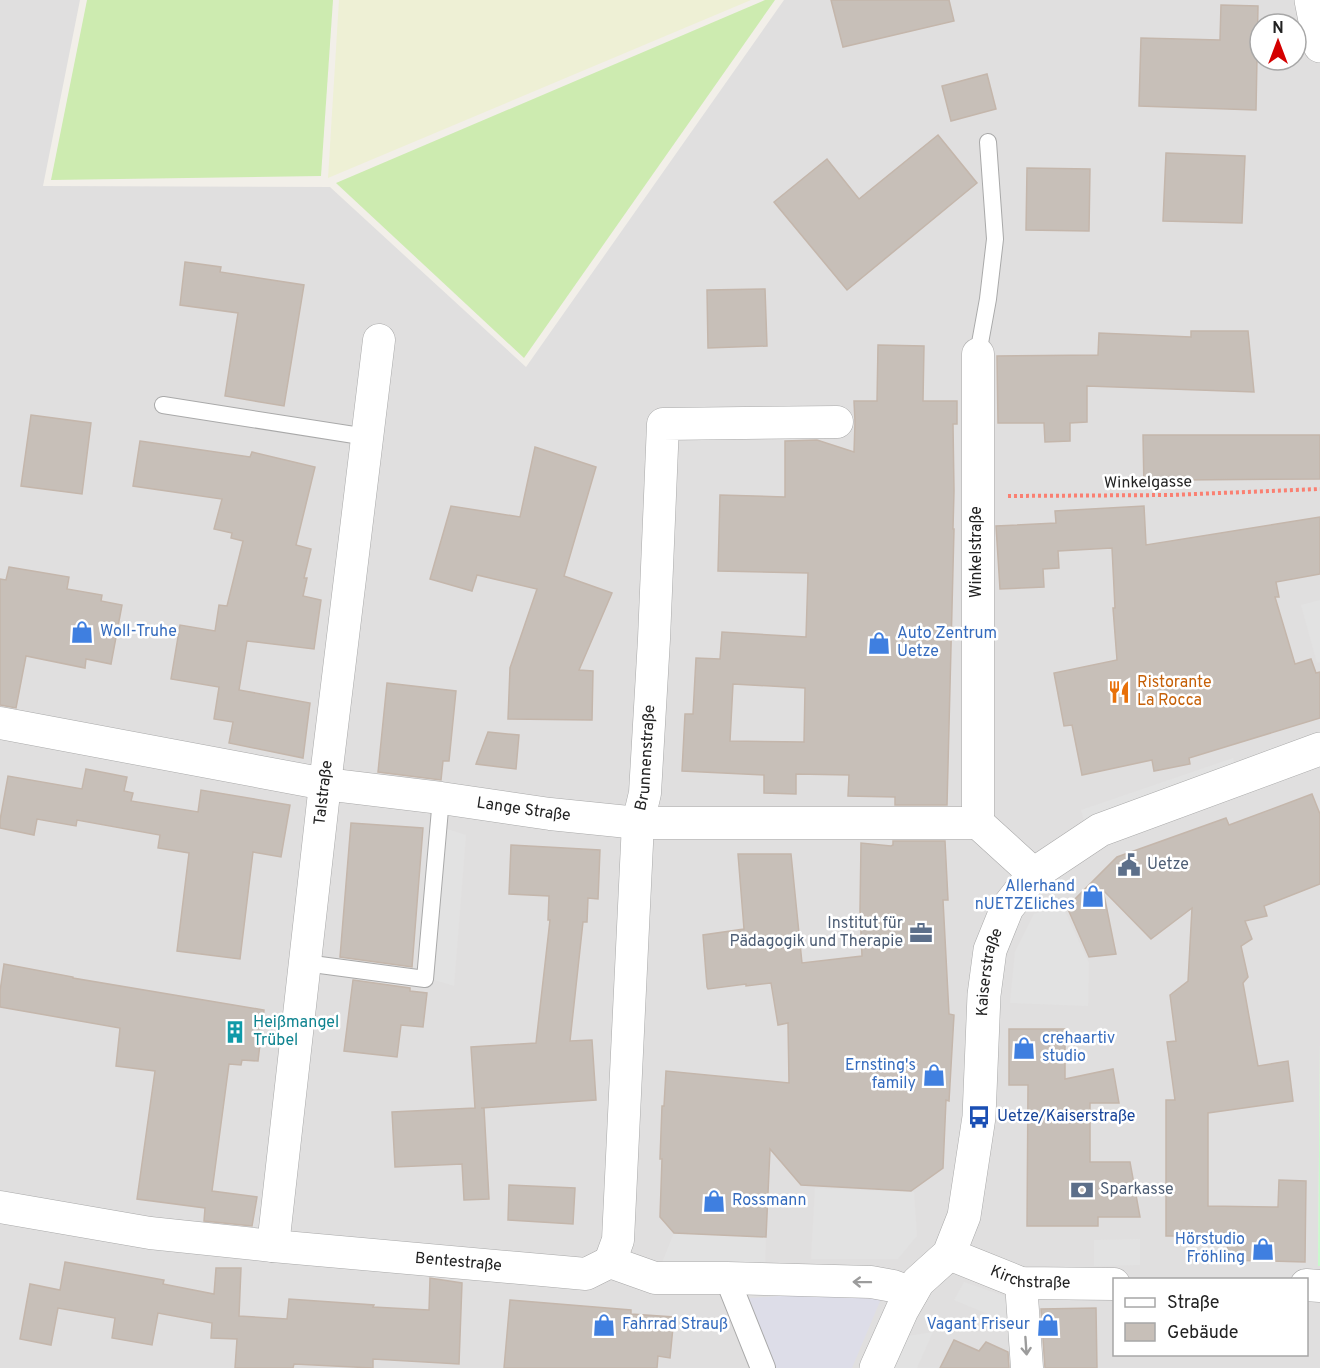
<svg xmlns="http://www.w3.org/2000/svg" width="1320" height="1368" font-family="Overpass,sans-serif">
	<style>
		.residential { fill: #e0dfdf; fill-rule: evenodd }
		.farmland { fill: #eef0d5 }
		.grass { fill: #cdebb0 }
		.park { fill: #c8facc }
		.parking { fill: #e2e2e2 }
		.plaza { fill: #dddde8 }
		.building { fill: #c7bfb8; stroke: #c4b6ab; stroke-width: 1.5; fill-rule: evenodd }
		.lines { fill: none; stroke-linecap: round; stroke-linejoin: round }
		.service-casing { stroke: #a9a9a9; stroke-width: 18 }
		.pedestrian-casing { stroke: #a9a9a9; stroke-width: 26 }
		.minor-casing { stroke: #a9a9a9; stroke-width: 33 }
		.tertiary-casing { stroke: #a9a9a9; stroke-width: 34 }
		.path { stroke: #fa8072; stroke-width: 4; stroke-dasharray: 3 3; stroke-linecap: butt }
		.service { stroke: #fff; stroke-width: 16 }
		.pedestrian { stroke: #fff; stroke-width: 24 }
		.minor { stroke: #fff; stroke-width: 32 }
		.tertiary { stroke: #fff; stroke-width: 33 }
		.oneway { stroke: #9c9c9c }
		.labels { text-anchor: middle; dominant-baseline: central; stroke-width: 5; stroke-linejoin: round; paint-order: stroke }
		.street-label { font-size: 16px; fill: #222; stroke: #fff }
		.shop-label { font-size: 16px; fill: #366cbe; stroke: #fff; text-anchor: start }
		.food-label { font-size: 16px; fill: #c56008; stroke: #fff; text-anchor: start }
		.service-label { font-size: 16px; fill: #4e5e75; stroke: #fff; text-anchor: start }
		.culture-label { font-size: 16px; fill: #0d838f; stroke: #fff; text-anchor: start }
		.transit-label { font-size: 16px; fill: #164399; stroke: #fff; text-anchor: start }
	</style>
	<rect width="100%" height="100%" fill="#f2efe9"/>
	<path class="residential" d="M0,0H80L43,186L330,187L526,367L784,0H1320V1043L1318,1266H1320V1368H0ZM1260,24H1296V60H1260ZM1114,1280H1306V1354H1114Z"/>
	<polygon class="farmland" points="339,0 751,0 328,178"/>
	<g class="grass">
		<polygon points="87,0 333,0 321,176 51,180"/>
		<polygon points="765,0 775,0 524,358 336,183"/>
	</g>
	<polygon class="park" points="1320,1043 1320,1266 1318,1266"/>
	<g class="parking">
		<polygon points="1320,600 1320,662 1317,663 1301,605"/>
		<polygon points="1233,758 1237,770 1084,821 1081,810"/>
		<polygon points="444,828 466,835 454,986 431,979"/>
		<polygon points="1062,905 1089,963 1088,1006 1010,1003 1015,952 1034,914"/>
		<polygon points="815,1188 914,1192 917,1236 898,1259 811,1259"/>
		<polygon points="674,1233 766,1237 765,1266 661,1265"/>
		<polygon points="1140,1239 1140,1265 1094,1266 1094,1240"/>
		<polygon points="964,1282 1013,1299 1007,1322 954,1300"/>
		<polygon points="933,1332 917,1368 894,1368 908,1336"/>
	</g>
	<polygon class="plaza" points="793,1295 881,1299 852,1368 763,1368 735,1299"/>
	<g class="building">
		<polygon points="831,0 949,0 954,21 843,47"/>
		<polygon points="1221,5 1258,6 1256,110 1139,106 1141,38 1220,40"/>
		<polygon points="987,74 996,109 951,121 942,86"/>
		<polygon points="938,135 977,183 847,290 774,202 827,159 859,199"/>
		<polygon points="1166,153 1245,156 1242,223 1163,221"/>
		<polygon points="1027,168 1090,169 1089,231 1026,230"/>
		<polygon points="185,262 221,267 220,272 304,285 284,406 225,396 238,313 180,305"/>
		<polygon points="765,289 767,346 708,348 707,290"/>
		<polygon points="1191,331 1248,331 1254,392 1087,386 1087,422 1070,423 1070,441 1045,442 1044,423 998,423 997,356 1098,355 1099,333 1191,337"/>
		<path d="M878,345L924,346L923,401H957V424H953L954,491L953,529H954L947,805H895V797L848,796L849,775L796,774V794L764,793V775L682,771L685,714H693L696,658L720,659L722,632L806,637L808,573L718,571L720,495L785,497V441L817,440L854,452L855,422L854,401H877ZM733,684L805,688L804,742L730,741Z"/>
		<polygon points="31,415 91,423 82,494 21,486"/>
		<polygon points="1143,435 1320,435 1320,479 1177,480 1177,487 1144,488"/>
		<polygon points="140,441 250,457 252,452 315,467 296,545 311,549 304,578 307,578 303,596 321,600 314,649 247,641 239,690 310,703 303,758 229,743 233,722 214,719 219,687 171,679 180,625 215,631 219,605 227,606 243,541 231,538 232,533 214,529 222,499 133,486"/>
		<polygon points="535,447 596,467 564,576 612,593 579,670 593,671 592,720 508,719 510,668 537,589 477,575 472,591 430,579 451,506 520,517"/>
		<polygon points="1144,506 1146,545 1320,517 1320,574 1276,582 1279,597 1275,597 1295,664 1311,659 1316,673 1320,672 1320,718 1189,758 1190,764 1154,771 1152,760 1082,775 1072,725 1064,726 1054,673 1117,660 1113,608 1115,608 1112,548 1058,551 1059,568 1043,569 1044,587 1000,589 996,526 1056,523 1055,511"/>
		<polygon points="9,567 69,577 67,589 102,595 101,601 122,605 111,664 86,659 85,668 26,656 16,708 0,705 0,579 6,580"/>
		<polygon points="387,683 456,691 449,761 443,761 441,780 378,772"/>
		<polygon points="488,732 519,735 516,769 476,764"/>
		<polygon points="86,769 127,777 124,791 133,793 131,801 198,812 201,790 290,805 281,857 253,852 240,959 177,951 189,853 158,848 160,835 77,820 76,826 37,819 34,835 0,828 0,820 8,776 82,789"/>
		<polygon points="1312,794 1320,814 1320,884 1264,906 1267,916 1245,921 1252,939 1241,946 1248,977 1243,983 1258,1066 1288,1061 1293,1101 1208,1113 1208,1206 1278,1207 1279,1180 1306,1181 1305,1262 1227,1260 1228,1236 1166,1236 1166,1100 1175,1100 1167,1042 1176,1041 1170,995 1188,981 1192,908 1151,939 1103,890 1116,954 1089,957 1067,907 1117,857 1226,818 1229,825"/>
		<polygon points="351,823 423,828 412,967 340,957"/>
		<polygon points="893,841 945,841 948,900 943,900 949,1014 954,1015 949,1101 946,1100 943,1168 911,1191 801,1185 770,1149 766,1237 674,1233 660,1217 662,1159 660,1159 662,1106 664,1106 666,1071 789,1083 788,1023 778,1025 771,983 746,986 746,984 708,989 707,987 703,935 744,929 738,854 791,854 802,963 862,956 860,911 861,843 891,846 893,845"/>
		<polygon points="511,845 600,850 598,899 588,898 587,922 583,922 570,1041 592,1040 596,1100 481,1108 484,1108 489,1199 464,1200 462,1164 395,1167 392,1112 475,1108 471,1047 536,1043 550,920 548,920 549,896 509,894"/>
		<polygon points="4,964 73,977 73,978 264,1010 258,1061 242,1060 241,1065 229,1064 212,1191 257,1197 252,1226 204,1221 205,1208 137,1199 155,1071 116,1066 120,1028 0,1007 0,991"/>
		<polygon points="353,980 410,988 410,991 427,993 423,1027 401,1025 397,1057 344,1051"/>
		<polygon points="1009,1029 1065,1029 1065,1079 1113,1069 1119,1103 1090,1103 1090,1162 1130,1162 1140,1217 1098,1217 1098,1226 1027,1226 1028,1085 1009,1085"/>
		<polygon points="509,1185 575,1188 573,1224 508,1220"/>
		<polygon points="65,1262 164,1280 163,1284 214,1294 216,1268 241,1268 239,1316 287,1319 289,1299 374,1305 373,1307 429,1310 430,1278 462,1283 459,1364 373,1359 373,1368 294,1364 293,1368 235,1368 237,1339 211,1338 212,1323 158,1313 152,1345 112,1338 115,1318 58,1308 51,1345 20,1339 30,1284 60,1290"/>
		<polygon points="510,1300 631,1310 631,1314 674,1317 670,1358 658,1356 657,1368 504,1368"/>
		<polygon points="1096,1308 1097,1368 1045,1368 1041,1309"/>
		<polygon points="954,1340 979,1351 986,1342 1008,1352 1009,1368 940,1368"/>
	</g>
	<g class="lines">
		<g class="service-casing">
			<g id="service">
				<polyline points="978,354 988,299 995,239 988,142"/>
				<polyline points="163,405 367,437"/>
				<polyline points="305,963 425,979 441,798"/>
			</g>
		</g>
		<g class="pedestrian-casing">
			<polyline id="pedestrian" points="727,1278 763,1368"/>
		</g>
		<g class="minor-casing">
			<g id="minor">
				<path id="s1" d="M0,723L325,784L441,798L550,814L638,823H978L1034,874"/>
				<polyline points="978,823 978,354"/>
				<path id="s2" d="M0,1207L150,1233L273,1246L586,1274L610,1262L655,1278H727L871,1282L893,1286L912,1293"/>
				<path id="s3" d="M273,1246L325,784L379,340"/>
				<path id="s4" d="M949,1254L1021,1283L1114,1284"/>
				<path id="s5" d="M610,1262L618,1240L638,823L645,793L654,639L663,424L837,422"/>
				<polyline points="1021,1283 1027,1368"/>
				<polyline points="1306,1285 1320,1286"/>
			</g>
		</g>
		<g class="tertiary-casing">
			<g id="tertiary">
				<polyline points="1311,0 1320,46"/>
				<path id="s6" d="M876,1368L902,1310L918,1282L949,1254L964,1216L979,1117L984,995L990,950L1007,908L1034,874L1100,830L1320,749"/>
			</g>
		</g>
		<polyline class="path" points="1008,496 1171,495 1320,489"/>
		<use href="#service" class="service"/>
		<use href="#pedestrian" class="pedestrian"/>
		<use href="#minor" class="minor"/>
		<use href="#tertiary" class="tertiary"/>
	</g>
	<defs><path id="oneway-shaft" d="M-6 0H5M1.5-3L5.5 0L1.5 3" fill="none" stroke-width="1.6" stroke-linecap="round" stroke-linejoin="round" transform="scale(1.5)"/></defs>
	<g class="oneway">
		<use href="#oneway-shaft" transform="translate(862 1282) rotate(-179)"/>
		<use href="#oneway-shaft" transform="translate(1026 1346) rotate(86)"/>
	</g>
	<defs>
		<g id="shop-bare" transform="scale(1.8)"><path d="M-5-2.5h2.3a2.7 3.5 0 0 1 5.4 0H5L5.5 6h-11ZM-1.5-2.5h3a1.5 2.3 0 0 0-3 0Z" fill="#3f7fe0" stroke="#fff" stroke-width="2.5" paint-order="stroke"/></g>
		<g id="restaurant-bare" transform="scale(1.8)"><path d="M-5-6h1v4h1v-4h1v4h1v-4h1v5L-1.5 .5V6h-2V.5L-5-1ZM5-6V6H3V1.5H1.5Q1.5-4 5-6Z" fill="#e8710a" stroke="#fff" stroke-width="2.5" paint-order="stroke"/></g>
		<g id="civic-bare" transform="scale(1.8)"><path d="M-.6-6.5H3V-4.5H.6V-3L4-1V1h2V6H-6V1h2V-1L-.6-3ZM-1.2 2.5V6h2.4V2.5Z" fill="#5c6f8a" stroke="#fff" stroke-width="2.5" paint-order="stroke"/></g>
		<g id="office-bare" transform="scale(1.8)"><path d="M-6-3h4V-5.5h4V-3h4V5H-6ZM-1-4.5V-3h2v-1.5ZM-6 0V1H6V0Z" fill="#5c6f8a" stroke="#fff" stroke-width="2.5" paint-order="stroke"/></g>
		<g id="building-bare" transform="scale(1.8)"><path d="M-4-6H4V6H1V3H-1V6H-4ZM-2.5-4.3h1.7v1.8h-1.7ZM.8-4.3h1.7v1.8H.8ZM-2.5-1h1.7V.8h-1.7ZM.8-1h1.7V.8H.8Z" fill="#0f9aa8" stroke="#fff" stroke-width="2.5" paint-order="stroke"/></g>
		<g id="bus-bare" transform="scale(1.8)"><path d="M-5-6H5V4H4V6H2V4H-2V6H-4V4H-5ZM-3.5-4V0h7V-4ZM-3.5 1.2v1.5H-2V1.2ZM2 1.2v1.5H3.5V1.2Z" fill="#1a4fb4" stroke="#fff" stroke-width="2.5" paint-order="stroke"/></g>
		<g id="bank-bare" transform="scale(1.8)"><path d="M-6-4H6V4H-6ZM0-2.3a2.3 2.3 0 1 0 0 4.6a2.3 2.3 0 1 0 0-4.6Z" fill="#5c6f8a" stroke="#fff" stroke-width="2.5" paint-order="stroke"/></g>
	</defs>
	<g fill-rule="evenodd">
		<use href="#shop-bare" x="82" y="632"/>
		<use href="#shop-bare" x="879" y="643"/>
		<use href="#restaurant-bare" x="1119" y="692"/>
		<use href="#civic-bare" x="1129" y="865"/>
		<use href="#shop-bare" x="1093" y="896"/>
		<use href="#office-bare" x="921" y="933"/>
		<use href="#building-bare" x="235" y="1032"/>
		<use href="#shop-bare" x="1024" y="1048"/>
		<use href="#shop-bare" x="934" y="1075"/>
		<use href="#bus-bare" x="979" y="1117"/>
		<use href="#bank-bare" x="1082" y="1190"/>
		<use href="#shop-bare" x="714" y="1201"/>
		<use href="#shop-bare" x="1263" y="1249"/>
		<use href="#shop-bare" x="604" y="1325"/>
		<use href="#shop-bare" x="1048" y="1325"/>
	</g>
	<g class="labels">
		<g class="street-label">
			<text transform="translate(1148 483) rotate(-1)">Winkelgasse</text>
			<text transform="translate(977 552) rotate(-90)">Winkelstraße</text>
			<text stroke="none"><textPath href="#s5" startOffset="507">Brunnenstraße</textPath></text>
			<text stroke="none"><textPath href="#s3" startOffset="456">Talstraße</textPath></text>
			<text stroke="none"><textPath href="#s1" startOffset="531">Lange Straße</textPath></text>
			<text stroke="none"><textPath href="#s6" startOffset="424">Kaiserstraße</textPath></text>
			<text stroke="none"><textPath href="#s2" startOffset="462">Bentestraße</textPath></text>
			<text stroke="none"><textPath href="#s4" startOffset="86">Kirchstraße</textPath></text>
		</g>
		<g class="shop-label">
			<text x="100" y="632">Woll-Truhe</text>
			<text x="897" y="634">Auto Zentrum<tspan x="897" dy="18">Uetze</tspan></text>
			<text x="1075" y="887" text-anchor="end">Allerhand<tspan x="1075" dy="18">nUETZEliches</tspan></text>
			<text x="1042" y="1039">crehaartiv<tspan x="1042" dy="18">studio</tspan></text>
			<text x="916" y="1066" text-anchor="end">Ernsting's<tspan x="916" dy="18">family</tspan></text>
			<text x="732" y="1201">Rossmann</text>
			<text x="1245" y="1240" text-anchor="end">Hörstudio<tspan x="1245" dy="18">Fröhling</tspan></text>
			<text x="622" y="1325">Fahrrad Strauß</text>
			<text x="1030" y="1325" text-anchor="end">Vagant Friseur</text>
		</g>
		<g class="food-label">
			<text x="1137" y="683">Ristorante<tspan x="1137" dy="18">La Rocca</tspan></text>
		</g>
		<g class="service-label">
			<text x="1147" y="865">Uetze</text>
			<text x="903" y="924" text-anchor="end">Institut für<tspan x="903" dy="18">Pädagogik und Therapie</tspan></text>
			<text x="1100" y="1190">Sparkasse</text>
		</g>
		<g class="culture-label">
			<text x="253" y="1023">Heißmangel<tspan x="253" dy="18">Trübel</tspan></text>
		</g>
		<g class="transit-label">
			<text x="997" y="1117">Uetze/Kaiserstraße</text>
		</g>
	</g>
	<rect x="1113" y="1278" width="195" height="78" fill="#ffffff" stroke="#a7a7a7" stroke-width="1.5"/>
	<rect x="1125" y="1298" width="30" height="9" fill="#ffffff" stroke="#a7a7a7" stroke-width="1.5"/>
	<text x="1167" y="1308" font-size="18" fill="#222222">Straße</text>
	<rect x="1125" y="1323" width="30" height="18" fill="#c7bfb8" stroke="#a7a7a7" stroke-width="1.5"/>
	<text x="1167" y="1338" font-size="18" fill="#222222">Gebäude</text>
	<g transform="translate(1278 42)"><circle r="28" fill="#ffffff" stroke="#a7a7a7" stroke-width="1.5"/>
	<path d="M0-4.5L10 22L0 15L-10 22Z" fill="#d40000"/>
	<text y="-9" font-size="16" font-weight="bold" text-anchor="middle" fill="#222222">N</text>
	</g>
</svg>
